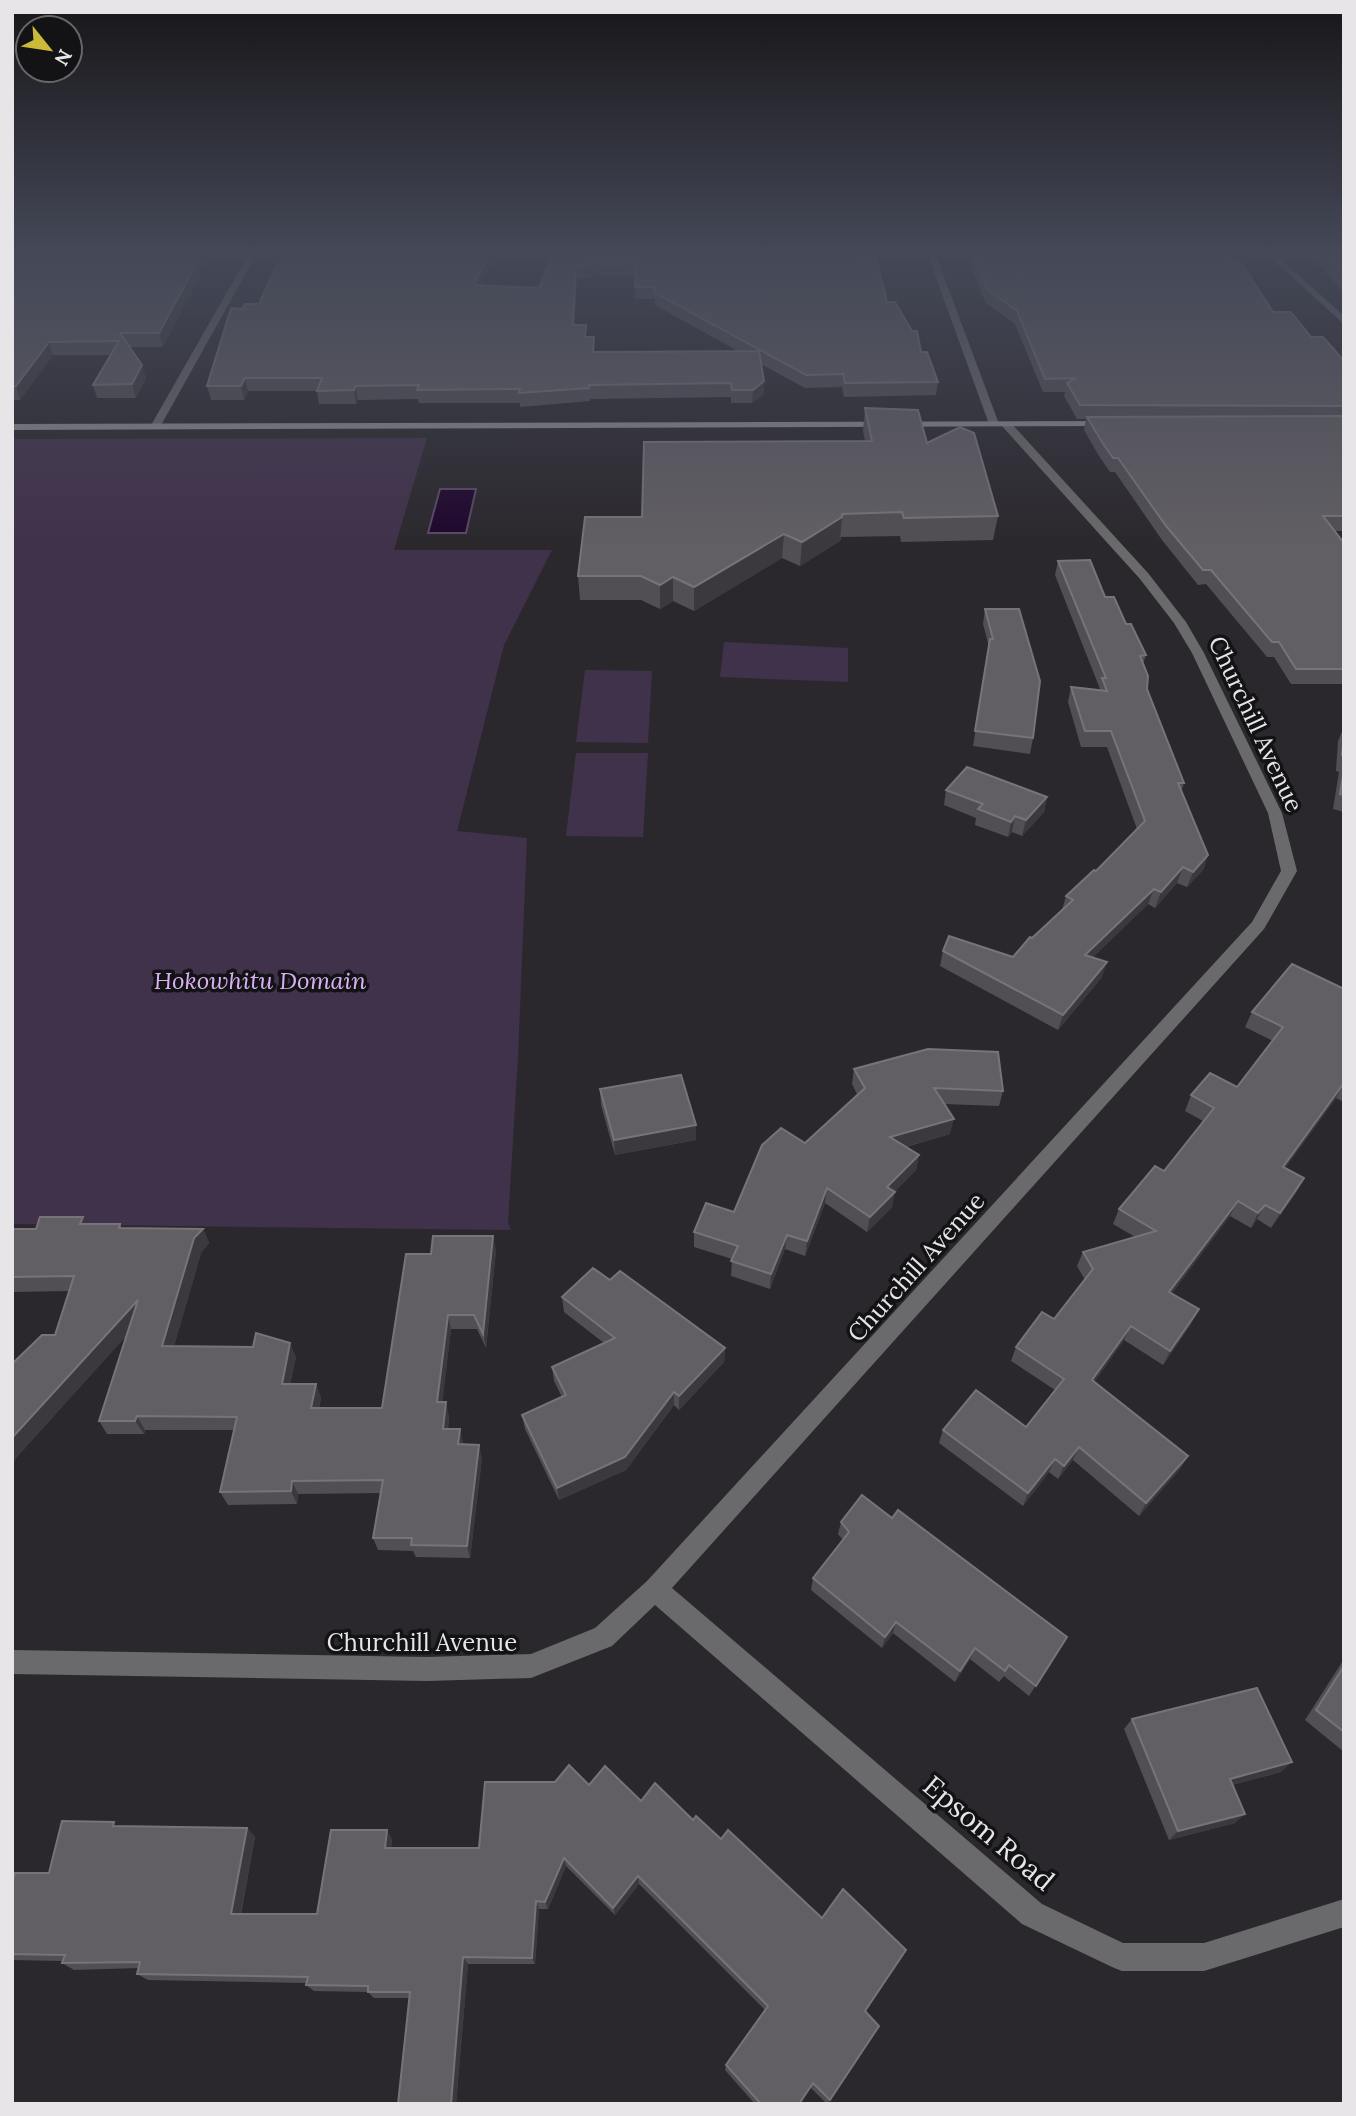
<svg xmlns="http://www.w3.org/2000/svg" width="1356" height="2116" font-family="Lora,serif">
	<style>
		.green { fill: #41324b }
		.water { fill: #1f062c; stroke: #5b4964; stroke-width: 2 }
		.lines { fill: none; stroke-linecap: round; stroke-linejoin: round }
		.minor { fill: #6a696b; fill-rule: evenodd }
		.tertiary { fill: #6a696b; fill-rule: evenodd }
		.secondary { fill: #8f8c91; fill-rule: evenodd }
		.wall { fill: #524f54; fill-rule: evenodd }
		.shaded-wall { fill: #3c393e }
		.building { fill: #625f64; stroke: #777479; stroke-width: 2 }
		.labels { text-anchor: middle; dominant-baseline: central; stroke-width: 7; stroke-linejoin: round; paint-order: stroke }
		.street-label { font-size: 24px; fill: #e7e5e8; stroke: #131214 }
		.park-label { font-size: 24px; font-style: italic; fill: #d9b0f5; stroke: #131214 }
		.near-street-label { font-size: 28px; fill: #e7e5e8; stroke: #131214 }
	</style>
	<rect width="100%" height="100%" fill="#2b282d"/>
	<g class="green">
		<polygon points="427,438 394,550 552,550 504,645 457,831 527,838 518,1056 508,1223 511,1230 12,1224 12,439"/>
		<polygon points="724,642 848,648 848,682 720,677"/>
		<polygon points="585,670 652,671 648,743 576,742"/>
		<polygon points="576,753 648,753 643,837 566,836"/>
	</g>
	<polygon class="water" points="440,489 476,489 466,533 428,533"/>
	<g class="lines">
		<g class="minor">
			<polygon points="251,250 259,250 160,427 151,429 150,427"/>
			<polygon points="1262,250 1271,250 1344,316 1344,324"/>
			<polygon points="1002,422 1010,422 1148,573 1186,622 1204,653 1282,813 1297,871 1264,929 672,1588 1042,1904 1123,1943 1204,1943 1344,1899 1344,1927 1204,1971 1122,1971 1112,1967 1022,1924 655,1605 612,1646 531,1678 427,1681 12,1674 12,1650 427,1657 531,1654 595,1628 647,1581 1252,922 1281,871 1268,813 1192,653 1174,623 1140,579 1002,426"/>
		</g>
		<polygon class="tertiary" points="926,250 934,250 999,424 998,426 989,424"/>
		<polygon class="secondary" points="1108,421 1113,424 1112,426 12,430 12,424"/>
	</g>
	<g class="wall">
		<polygon points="12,250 221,250 214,261 205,265 163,347 130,347 146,378 136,398 97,398 93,385 111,355 53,355 20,400 12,400"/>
		<path d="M290,250H497L481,286L539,288L554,250L864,258L887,302L921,352L938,382L936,395L844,397L842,387L805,388L761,364L764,381V394L752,403H731V397L590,399V401L520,407V403H419L418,399L358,400L356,404H319L317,391H248L244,400H211L207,386L242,309L259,304ZM592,270L604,277L636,276L635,299H655V305L738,351L594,352L587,337L574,325L577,279L591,278Z"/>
		<polygon points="970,250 1224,250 1273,312 1311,337 1344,361 1344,531 1334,531 1344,543 1344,684 1291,684 1274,657 1267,657 1206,584 1198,585 1162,540 1115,472 1110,472 1099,456 1084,430 1086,419 1077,419 1064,396 1065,392 1043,392 1015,324 986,303 970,265 972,253"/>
		<polygon points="1306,250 1344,250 1344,293 1306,251"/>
		<polygon points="865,408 927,443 998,516 993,540 901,542 900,536 841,537 840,541 800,566 782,558 694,611 673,601 660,609 641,600 580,600 578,576 642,517 865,441 863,431"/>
		<polygon points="1058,561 1105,597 1126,624 1146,655 1143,664 1147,689 1184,783 1181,792 1208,855 1203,870 1187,887 1177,883 1155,908 1148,904 1093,957 1102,977 1058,1030 940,966 943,951 1013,957 1062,910 1066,896 1096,871 1137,829 1107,747 1081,747 1068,702 1071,687 1099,690 1100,689 1055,575"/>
		<polygon points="985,609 1033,738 1030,754 973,746 989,647 983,624"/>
		<polygon points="1344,727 1344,812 1333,809 1339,772 1336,771 1338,741"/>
		<polygon points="946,790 1047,797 1044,812 1022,836 1012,832 1008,837 975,825 976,818 944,805"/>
		<polygon points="1344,989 1344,1102 1336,1098 1285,1168 1304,1178 1296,1193 1271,1228 1257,1219 1251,1228 1230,1216 1172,1293 1199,1309 1191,1324 1163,1365 1124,1340 1094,1382 1188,1456 1180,1469 1139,1516 1073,1460 1058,1479 1049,1472 1023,1506 939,1443 943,1430 1026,1427 1055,1390 1011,1361 1016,1347 1054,1319 1085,1280 1077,1266 1083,1252 1135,1237 1113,1224 1119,1209 1164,1171 1203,1121 1185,1111 1191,1095 1237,1087 1273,1041 1245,1027 1252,1012"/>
		<polygon points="854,1069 1003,1091 999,1106 944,1104 950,1134 906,1147 919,1155 916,1170 894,1192 892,1207 867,1232 825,1203 805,1256 785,1249 770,1289 731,1276 732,1259 694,1247 694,1232 734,1212 857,1094 852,1084"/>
		<polygon points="600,1089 696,1125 696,1140 615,1155 601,1105"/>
		<polygon points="87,1224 120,1224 122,1228 203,1229 209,1243 201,1253 174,1346 296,1357 290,1384 316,1384 321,1398 319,1408 382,1408 431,1254 496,1250 486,1348 477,1329 451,1329 442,1402 449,1416 448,1429 460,1429 463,1444 482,1458 470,1558 416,1557 413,1551 378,1550 373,1538 381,1493 298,1494 297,1504 228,1505 220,1492 234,1430 145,1430 144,1434 107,1434 99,1421 126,1336 15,1459 12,1470 12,1364 55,1335 69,1291 12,1292 12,1229 36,1229"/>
		<polygon points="610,1280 725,1348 724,1362 679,1410 674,1405 626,1470 559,1500 525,1429 522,1415 562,1397 554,1381 552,1367 604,1343 564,1312 562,1297"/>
		<polygon points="892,1518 1067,1637 1029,1696 1004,1676 999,1682 970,1659 955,1682 893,1633 882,1648 811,1590 813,1578 843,1540 838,1534 841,1522"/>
		<polygon points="1344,1659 1344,1752 1305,1720"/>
		<polygon points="1132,1719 1281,1772 1232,1785 1235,1823 1169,1840 1124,1729"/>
		<polygon points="589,1785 641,1801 879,2026 827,2104 810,2087 800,2104 755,2104 725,2070 726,2065 765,2010 639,1884 615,1915 566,1866 548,1909 539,1909 535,1964 468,1964 456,2104 398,2104 409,1998 374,1998 368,1992 314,1991 306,1985 307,1983 148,1980 137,1974 139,1968 74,1970 62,1963 63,1961 12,1960 12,1883 49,1873 120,1826 247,1828 255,1837 241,1914 317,1914 392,1839 391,1848 479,1848"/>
	</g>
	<g class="shaded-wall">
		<polygon points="208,250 221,250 214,261 205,265 163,347 159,333 202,253"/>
		<polygon points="491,250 497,250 476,298 474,285"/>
		<polygon points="576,266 577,279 573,337 573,325"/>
		<polygon points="49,342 53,355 20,400 16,386"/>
		<polygon points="142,365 146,378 136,398 132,384"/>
		<polygon points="245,378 248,391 244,400 241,386"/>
		<polygon points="764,381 764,394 752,403 753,390"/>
		<polygon points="355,386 358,400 356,404 354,390"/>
		<polygon points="842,517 840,541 800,566 802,542"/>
		<polygon points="784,534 782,558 694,611 694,587"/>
		<polygon points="673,577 673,601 660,609 660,585"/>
		<polygon points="1047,797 1044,812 1022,836 1026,820"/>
		<polygon points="1015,816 1012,832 1008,837 1011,822"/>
		<polygon points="1208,855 1203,870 1187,887 1193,872"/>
		<polygon points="1183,867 1177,883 1155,908 1161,892"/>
		<polygon points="1154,889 1148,904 1080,970 1085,955"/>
		<polygon points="1107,962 1102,977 1058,1030 1063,1015"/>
		<polygon points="1344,1083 1336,1098 1275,1182 1283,1167"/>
		<polygon points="954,1119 950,1134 887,1152 890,1137"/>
		<polygon points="696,1125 696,1140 615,1155 614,1140"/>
		<polygon points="919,1155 916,1170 885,1202 887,1187"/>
		<polygon points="1304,1178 1296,1193 1271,1228 1280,1213"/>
		<polygon points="827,1188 825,1203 805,1256 807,1241"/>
		<polygon points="895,1192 892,1207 867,1232 870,1217"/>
		<polygon points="1238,1201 1230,1216 1162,1306 1169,1292"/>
		<polygon points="1265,1205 1257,1219 1251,1228 1258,1213"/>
		<polygon points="83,1217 91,1232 80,1224"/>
		<polygon points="203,1229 209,1243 201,1253 170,1360 162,1346 194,1238"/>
		<polygon points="787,1235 785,1249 770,1289 771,1274"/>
		<polygon points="493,1236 496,1250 486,1348 483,1334"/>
		<polygon points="138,1300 145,1315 15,1459 12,1470 12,1438"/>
		<polygon points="1199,1309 1191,1324 1163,1365 1170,1351"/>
		<polygon points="448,1315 451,1329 441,1416 437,1402"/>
		<polygon points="1131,1326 1124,1340 1086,1393 1092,1380"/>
		<polygon points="290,1343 296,1357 287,1398 282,1384"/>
		<polygon points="725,1348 724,1362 679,1410 679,1396"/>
		<polygon points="316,1384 321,1398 317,1422 311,1408"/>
		<polygon points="674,1392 674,1405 626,1470 559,1500 557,1488"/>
		<polygon points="446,1402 449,1416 446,1442 443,1429"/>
		<polygon points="137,1416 145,1430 144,1434 135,1421"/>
		<polygon points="460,1429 463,1442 461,1458 458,1444"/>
		<polygon points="479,1445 482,1458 470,1558 467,1546"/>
		<polygon points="1079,1447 1073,1460 1058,1479 1064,1466"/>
		<polygon points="1188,1456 1180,1469 1139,1516 1146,1503"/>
		<polygon points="1055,1459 1049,1472 1023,1506 1028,1493"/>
		<polygon points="292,1481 298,1494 297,1504 291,1491"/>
		<polygon points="896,1622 893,1633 882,1648 885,1637"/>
		<polygon points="975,1648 970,1659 955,1682 960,1671"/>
		<polygon points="1292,1762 1281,1772 1220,1788 1230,1779"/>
		<polygon points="1245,1814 1235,1823 1169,1840 1178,1831"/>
		<polygon points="247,1828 255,1837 239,1922 231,1914"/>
		<polygon points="387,1830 392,1839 390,1856 385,1848"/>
		<polygon points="564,1858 566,1866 548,1909 545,1902"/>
		<polygon points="638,1876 639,1884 615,1915 613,1908"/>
		<polygon points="536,1901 539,1909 535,1964 532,1958"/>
		<polygon points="463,1957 468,1964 456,2104 451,2104"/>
	</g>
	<g class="building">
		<polygon points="12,250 208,250 202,253 159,333 120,333 142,365 132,384 93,385 119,341 49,342 16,386 12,386"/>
		<polygon points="290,250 491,250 474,285 539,288 554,250 861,250 864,258 876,258 887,302 895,302 912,331 917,331 921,352 927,352 938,382 845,383 843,374 806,375 655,293 655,287 635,287 636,264 603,265 591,258 591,266 576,266 573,325 586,325 585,337 594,337 593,352 759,351 764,381 753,390 732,390 731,383 589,385 589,388 519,393 520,389 417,390 419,385 355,386 354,390 317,391 322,378 245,378 241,386 207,386 231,308 242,309 245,304 259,304 275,269"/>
		<polygon points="976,250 1224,250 1228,255 1242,264 1273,312 1291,312 1311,337 1323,337 1344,361 1344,370 1343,370 1344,371 1344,406 1080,405 1067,383 1076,378 1045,379 1017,311 988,290 972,253 977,252"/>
		<polygon points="1319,250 1344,250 1344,276"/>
		<polygon points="865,408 918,410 927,443 960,427 974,433 998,516 904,518 902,512 842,514 842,517 802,542 784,534 694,587 673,577 660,585 641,576 578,576 585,517 642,517 644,442 872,441"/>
		<polygon points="1344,416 1344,516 1323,516 1344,543 1344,669 1296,669 1279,642 1272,642 1211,570 1203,570 1166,526 1118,458 1113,458 1102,442 1087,417"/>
		<polygon points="1090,560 1105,597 1114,597 1126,624 1131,624 1146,655 1140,656 1148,676 1147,689 1184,783 1178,783 1208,855 1193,872 1183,867 1161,892 1154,889 1085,955 1107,962 1063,1015 943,951 949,936 1013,957 1030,937 1032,938 1073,900 1066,896 1094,870 1096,871 1145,821 1111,731 1085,731 1071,687 1107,691 1102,678 1106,678 1058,561"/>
		<polygon points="985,609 1019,609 1040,681 1033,738 975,731 990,639 993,639"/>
		<polygon points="1344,735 1344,756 1342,755"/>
		<polygon points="967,767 1047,797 1026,820 1015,816 1011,822 978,809 983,804 946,790"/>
		<polygon points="1344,770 1344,795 1340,794"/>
		<polygon points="1292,964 1344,989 1344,1083 1283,1167 1304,1178 1280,1213 1265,1205 1258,1213 1238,1201 1169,1292 1199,1309 1170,1351 1131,1326 1092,1380 1188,1456 1146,1503 1079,1447 1064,1466 1055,1459 1028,1493 943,1430 976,1390 1026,1427 1064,1379 1016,1347 1042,1312 1054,1319 1093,1269 1083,1252 1156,1231 1119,1209 1155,1166 1164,1171 1214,1108 1191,1095 1210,1073 1237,1087 1283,1027 1252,1012"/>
		<polygon points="928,1049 998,1052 1003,1091 934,1088 954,1119 890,1137 919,1155 887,1187 895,1192 870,1217 827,1188 807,1241 787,1235 771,1274 731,1261 738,1246 694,1232 706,1203 734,1212 762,1145 781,1128 805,1143 865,1088 854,1069"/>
		<polygon points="681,1075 696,1125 614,1140 600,1089"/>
		<polygon points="40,1217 83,1217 80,1224 120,1224 119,1228 203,1229 194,1238 162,1346 253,1347 256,1333 290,1343 282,1384 316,1384 311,1408 382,1408 406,1254 431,1254 433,1236 493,1236 483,1334 474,1315 448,1315 437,1402 446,1402 443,1429 460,1429 458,1444 479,1445 467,1546 411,1545 412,1538 373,1538 383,1480 292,1481 291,1491 220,1492 237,1417 137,1416 135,1421 99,1421 138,1300 12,1438 12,1364 42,1335 55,1335 74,1276 12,1277 12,1229 36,1229"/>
		<polygon points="593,1268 610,1280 620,1271 725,1348 679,1396 674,1392 625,1457 557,1488 522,1415 566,1395 552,1367 615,1338 562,1297"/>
		<polygon points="862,1495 892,1518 898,1510 1067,1637 1036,1686 1009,1665 1005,1671 975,1648 960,1671 896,1622 885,1637 813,1578 849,1532 841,1522"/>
		<polygon points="1344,1666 1344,1732 1316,1710"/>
		<polygon points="1257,1688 1292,1762 1230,1779 1245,1814 1178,1831 1132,1719"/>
		<polygon points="569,1765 589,1785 605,1766 641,1801 655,1783 693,1820 696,1816 721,1839 728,1830 822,1918 843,1889 906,1950 865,2011 879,2026 830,2100 813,2083 799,2104 761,2104 726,2065 768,2006 638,1876 613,1908 564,1858 545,1902 536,1901 532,1958 463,1957 451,2104 398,2104 410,1992 368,1992 368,1986 306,1985 308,1977 137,1974 140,1962 62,1963 65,1955 12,1954 12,1883 15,1873 49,1873 62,1821 114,1822 113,1826 247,1828 231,1914 317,1914 331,1830 387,1830 385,1848 479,1848 485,1782 555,1782"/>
	</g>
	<linearGradient id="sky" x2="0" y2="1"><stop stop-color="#181619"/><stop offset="0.46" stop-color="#444857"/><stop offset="1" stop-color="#444857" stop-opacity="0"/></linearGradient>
	<rect width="1356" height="546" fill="url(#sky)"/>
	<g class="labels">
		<g class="street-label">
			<text transform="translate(1256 724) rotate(65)">Churchill Avenue</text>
			<text transform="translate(916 1267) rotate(-48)">Churchill Avenue</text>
			<text x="422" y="1642">Churchill Avenue</text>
		</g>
		<g class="park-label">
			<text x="260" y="980">Hokowhitu Domain</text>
		</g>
		<g class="near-street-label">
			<text transform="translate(989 1833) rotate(40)">Epsom Road</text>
		</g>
	</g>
	<rect width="1356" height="2116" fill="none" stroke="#e7e5e8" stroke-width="28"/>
	<g transform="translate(49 49) rotate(120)"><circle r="33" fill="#131214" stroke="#686669" stroke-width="2"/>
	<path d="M0-5L12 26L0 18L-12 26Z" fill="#cbba39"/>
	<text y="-10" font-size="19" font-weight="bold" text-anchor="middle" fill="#e7e5e8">N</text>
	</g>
</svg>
